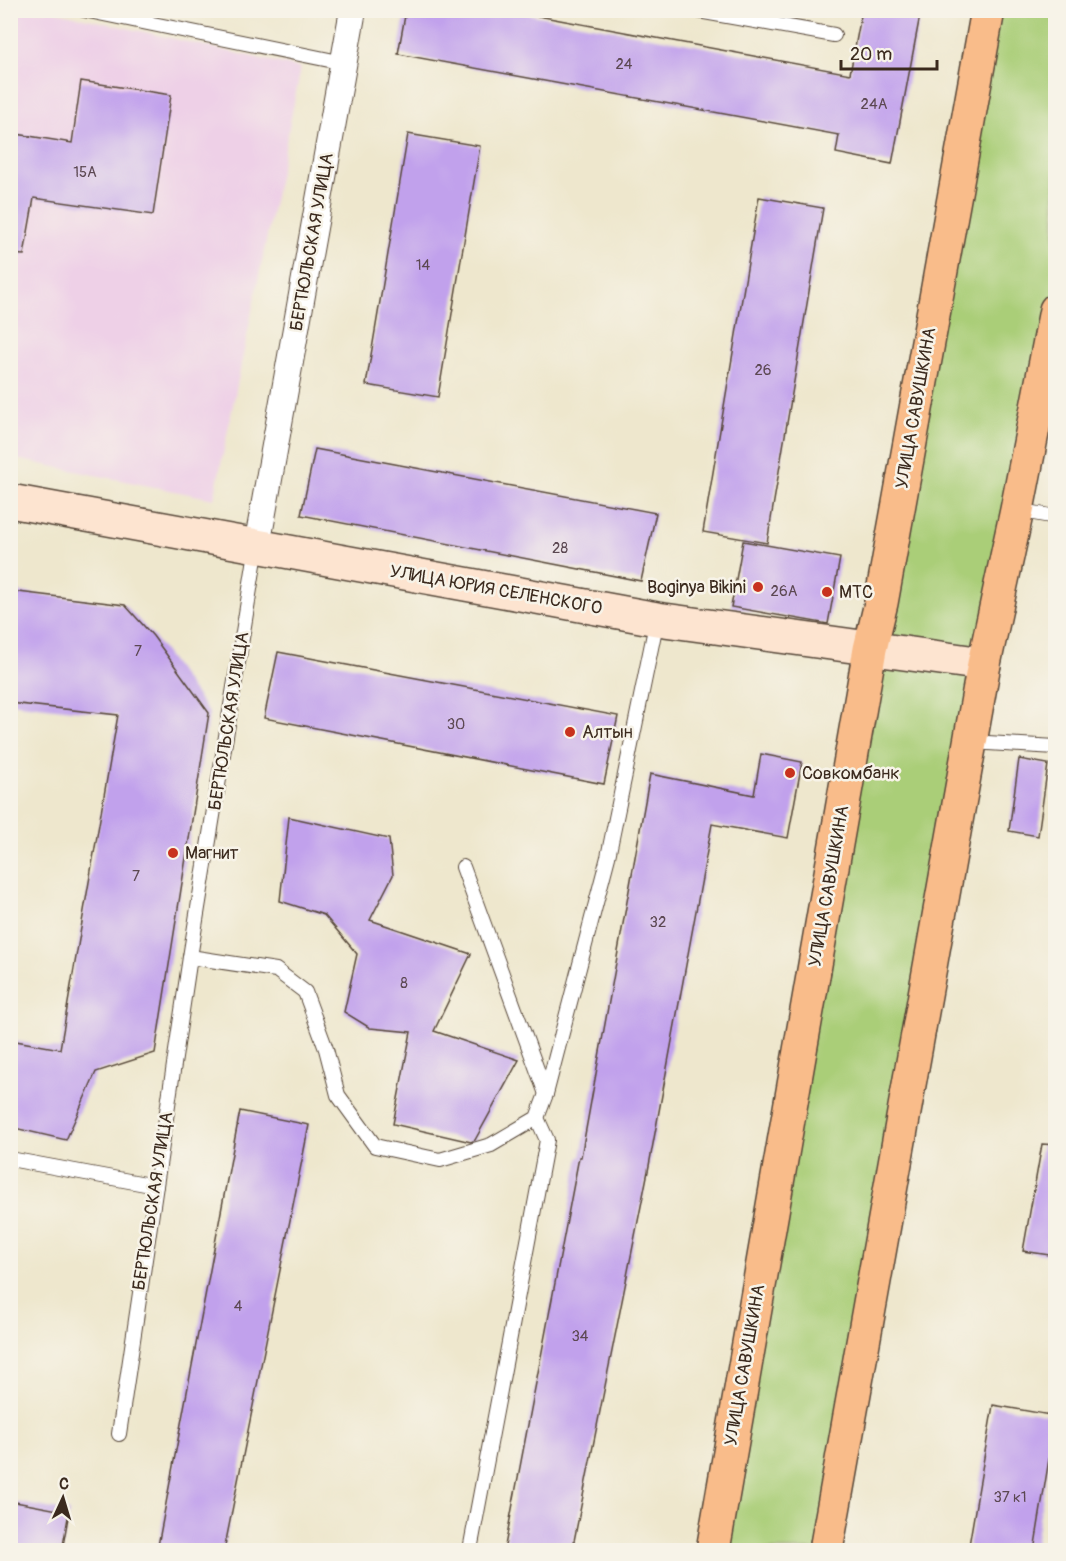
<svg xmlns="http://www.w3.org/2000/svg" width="1066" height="1561" font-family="Pangolin,sans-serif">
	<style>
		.built { fill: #eed0e7 }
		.green { fill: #aace78; stroke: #727c4b; stroke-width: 1.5 }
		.building { fill: #c1a1ec }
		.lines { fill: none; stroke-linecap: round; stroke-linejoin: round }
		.lane-casing { stroke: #564638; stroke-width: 16 }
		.street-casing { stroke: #564638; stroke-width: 28 }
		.secondary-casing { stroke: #564638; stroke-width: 36 }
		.highway-casing { stroke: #564638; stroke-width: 36 }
		.lane { stroke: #fff; stroke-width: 14 }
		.street { stroke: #fff; stroke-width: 26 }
		.secondary { stroke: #fde4d0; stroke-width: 33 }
		.highway { stroke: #f9bc8a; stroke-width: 33 }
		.poi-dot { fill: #c8321e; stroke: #f7f3e8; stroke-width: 2 }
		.labels { text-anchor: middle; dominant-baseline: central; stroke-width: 5; stroke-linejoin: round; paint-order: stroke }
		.number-label { font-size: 15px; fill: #5c4852 }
		.street-label { font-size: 18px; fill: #3b2a1e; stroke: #f7f3e8 }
		.poi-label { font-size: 18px; fill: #3b2a1e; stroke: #f7f3e8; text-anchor: start }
	</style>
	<rect width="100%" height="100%" fill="#f7f3e8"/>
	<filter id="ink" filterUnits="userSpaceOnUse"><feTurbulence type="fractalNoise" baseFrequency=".0167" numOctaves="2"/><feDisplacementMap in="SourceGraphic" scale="12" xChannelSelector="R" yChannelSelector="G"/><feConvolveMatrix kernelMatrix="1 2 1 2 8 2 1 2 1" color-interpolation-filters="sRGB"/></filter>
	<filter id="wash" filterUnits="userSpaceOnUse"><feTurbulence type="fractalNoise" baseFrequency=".008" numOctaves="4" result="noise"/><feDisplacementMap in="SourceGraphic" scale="24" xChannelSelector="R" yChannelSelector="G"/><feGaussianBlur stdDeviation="1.35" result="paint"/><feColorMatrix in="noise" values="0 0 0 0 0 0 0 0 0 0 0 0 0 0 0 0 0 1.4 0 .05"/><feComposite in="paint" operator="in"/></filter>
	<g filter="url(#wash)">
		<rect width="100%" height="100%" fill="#eee7cd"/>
		<polygon class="built" points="10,11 53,11 301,68 214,499 11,458"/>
		<polygon class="green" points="988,11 1055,11 1055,308 826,1550 713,1550"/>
		<g id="blocks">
			<g class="building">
				<polygon points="406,10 506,10 850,74 862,10 921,10 892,164 836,153 839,135 398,54"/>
				<polygon points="81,81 171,95 153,215 34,198 24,255 10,254 10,133 72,143"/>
				<polygon points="408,134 480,146 438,397 366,385"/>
				<polygon points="759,197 823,208 767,543 703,532"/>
				<polygon points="315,449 656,513 641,581 301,515"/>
				<polygon points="743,541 840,558 828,624 731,607"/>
				<polygon points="10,591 125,605 153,636 209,713 155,1053 96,1072 66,1140 10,1127 10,1040 60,1049 118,715 10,703"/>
				<polygon points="278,652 618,716 604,784 264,718"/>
				<polygon points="761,754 802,762 788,838 712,824 648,1171 572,1551 504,1551 579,1157 581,1157 650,774 754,795"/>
				<polygon points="1019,759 1048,764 1038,836 1009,831"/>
				<polygon points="289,817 389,839 393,875 370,920 471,954 434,1031 519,1060 475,1140 471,1142 393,1124 411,1032 370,1028 344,1012 357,954 324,915 280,901"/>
				<polygon points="240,1111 309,1125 224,1551 157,1551"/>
				<polygon points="1042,1144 1056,1145 1056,1256 1023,1251"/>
				<polygon points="993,1405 1056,1416 1034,1551 968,1551"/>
				<polygon points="10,1501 69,1512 62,1551 10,1551"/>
			</g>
		</g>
	</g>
	<g filter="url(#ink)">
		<use href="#blocks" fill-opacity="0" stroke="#564638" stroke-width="1.5"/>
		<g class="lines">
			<g class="lane-casing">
				<g id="lane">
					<polyline points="84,10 344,63"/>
					<polyline points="693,10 834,35"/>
					<polyline points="1017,510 1056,517"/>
					<polyline points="971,742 1056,747"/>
					<polyline points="463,867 546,1094"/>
					<polyline points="190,957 276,970 305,992 326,1049 338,1095 375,1146 440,1160 491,1145 537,1118 546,1094 608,857 657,619"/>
					<polyline points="10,1159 156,1186"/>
					<polyline points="119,1434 190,957 257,546"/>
					<polyline points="470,1550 547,1140 537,1118"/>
				</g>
			</g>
			<g class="street-casing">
				<polyline id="street" points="257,546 353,10"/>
			</g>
			<g class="secondary-casing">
				<polyline id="secondary" points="10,501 657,619 984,664"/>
			</g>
			<g class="highway-casing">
				<g id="highway">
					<polyline points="713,1550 870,649 881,603 988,10"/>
					<polyline points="826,1550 984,664 1017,510 1056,310"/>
				</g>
			</g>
			<use href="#lane" class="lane"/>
			<use href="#street" class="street"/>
			<use href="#secondary" class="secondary"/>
			<use href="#highway" class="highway"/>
		</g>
	</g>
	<g class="poi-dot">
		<circle cx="758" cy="587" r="6"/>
		<circle cx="827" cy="592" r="6"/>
		<circle cx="570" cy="732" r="6"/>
		<circle cx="790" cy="773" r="6"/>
		<circle cx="173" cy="853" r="6"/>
	</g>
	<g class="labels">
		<g class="number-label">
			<text x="624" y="64">24</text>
			<text x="874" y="104">24А</text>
			<text x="85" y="172">15А</text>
			<text x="423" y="265">14</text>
			<text x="763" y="370">26</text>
			<text x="560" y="548">28</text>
			<text x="784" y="591">26А</text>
			<text x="138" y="651">7</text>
			<text x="456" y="724">30</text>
			<text x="136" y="876">7</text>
			<text x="658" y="922">32</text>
			<text x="404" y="983">8</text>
			<text x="238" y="1306">4</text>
			<text x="580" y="1336">34</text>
			<text x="1010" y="1497">37 к1</text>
		</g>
		<g class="street-label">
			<text transform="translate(312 242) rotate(-80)">БЕРТЮЛЬСКАЯ УЛИЦА</text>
			<text transform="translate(916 408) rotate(-80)">УЛИЦА САВУШКИНА</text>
			<text transform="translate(496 590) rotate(10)">УЛИЦА ЮРИЯ СЕЛЕНСКОГО</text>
			<text transform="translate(229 721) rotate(-81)">БЕРТЮЛЬСКАЯ УЛИЦА</text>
			<text transform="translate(829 886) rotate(-80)">УЛИЦА САВУШКИНА</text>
			<text transform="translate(153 1201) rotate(-81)">БЕРТЮЛЬСКАЯ УЛИЦА</text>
			<text transform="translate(745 1365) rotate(-80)">УЛИЦА САВУШКИНА</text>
		</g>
		<g class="poi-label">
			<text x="746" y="587" text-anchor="end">Boginya Bikini</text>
			<text x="839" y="592">МТС</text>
			<text x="582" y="732">Алтын</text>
			<text x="802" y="773">Совкомбанк</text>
			<text x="185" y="853">Магнит</text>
		</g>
	</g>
	<rect width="1066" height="1561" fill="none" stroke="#f7f3e8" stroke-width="36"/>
	<g transform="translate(63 1498) rotate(4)" stroke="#f7f3e8" stroke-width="4.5" paint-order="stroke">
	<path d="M0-4.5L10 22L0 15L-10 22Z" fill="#3b2a1e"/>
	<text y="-9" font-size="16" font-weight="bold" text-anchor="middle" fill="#3b2a1e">С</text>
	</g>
	<path d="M841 60v9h96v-9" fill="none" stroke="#3b2a1e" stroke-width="3"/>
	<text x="850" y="60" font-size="18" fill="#3b2a1e" stroke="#f7f3e8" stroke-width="4.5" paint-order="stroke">20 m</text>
</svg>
